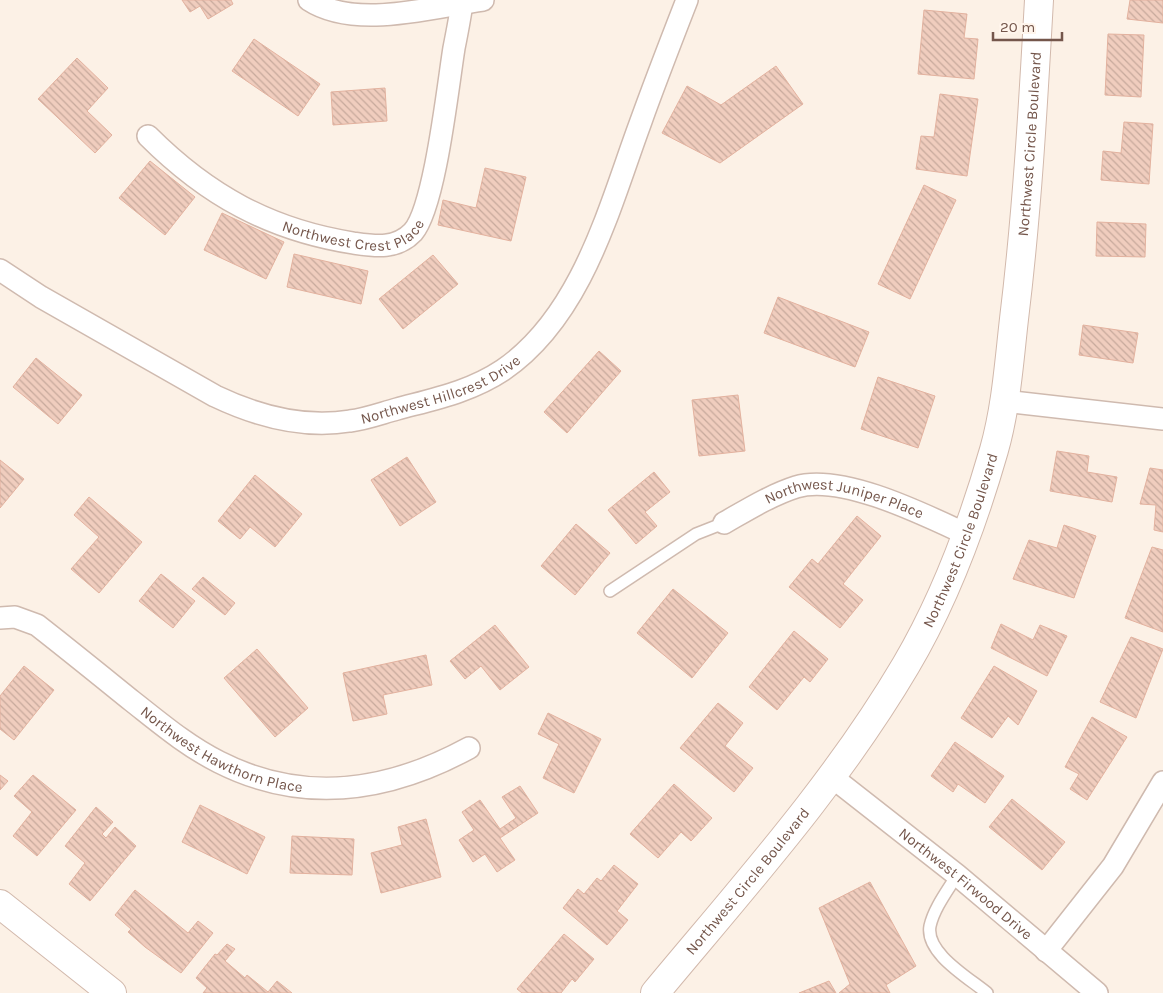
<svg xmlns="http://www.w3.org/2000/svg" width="1163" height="993" font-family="Karla,sans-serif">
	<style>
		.building { fill: url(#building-back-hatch); stroke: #e3b29f }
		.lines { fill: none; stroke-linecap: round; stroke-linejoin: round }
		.lane-casing { stroke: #cfbaaf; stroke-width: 14 }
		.street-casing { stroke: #cfbaaf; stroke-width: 24 }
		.secondary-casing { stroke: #d2b9ac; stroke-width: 30 }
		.lane { stroke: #fff; stroke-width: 11 }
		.street { stroke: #fff; stroke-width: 21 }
		.secondary { stroke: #fff; stroke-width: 28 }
		.labels { text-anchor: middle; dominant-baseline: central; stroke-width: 5; stroke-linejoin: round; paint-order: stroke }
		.street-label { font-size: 15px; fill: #74564b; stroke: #fff5ec }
	</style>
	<defs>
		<pattern id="building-back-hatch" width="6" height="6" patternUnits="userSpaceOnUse" patternTransform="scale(1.25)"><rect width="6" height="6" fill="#f0cdbe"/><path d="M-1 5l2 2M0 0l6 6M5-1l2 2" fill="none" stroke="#c7a99c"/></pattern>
	</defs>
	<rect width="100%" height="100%" fill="#fcf1e6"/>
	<g class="building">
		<polygon points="182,0 231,0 233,4 208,19 200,6 190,12"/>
		<polygon points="1130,0 1163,0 1163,23 1127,19"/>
		<polygon points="924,10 967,14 964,38 978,39 974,79 918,74"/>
		<polygon points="1108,34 1144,35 1141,97 1105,95"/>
		<polygon points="254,39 320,84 298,116 232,71"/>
		<polygon points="77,58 108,88 87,111 112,135 95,153 38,99"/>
		<polygon points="776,66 803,104 720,163 662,133 687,86 721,105"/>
		<polygon points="385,88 387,121 333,125 331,92"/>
		<polygon points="940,94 978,99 967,176 916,169 921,136 934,137"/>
		<polygon points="1124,122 1153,124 1149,184 1101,180 1103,151 1121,153"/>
		<polygon points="150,161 195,197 165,235 119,198"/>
		<polygon points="485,168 526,177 511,241 438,225 443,200 476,208"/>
		<polygon points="924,185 956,200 910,299 878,284"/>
		<polygon points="222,213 284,242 266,279 204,250"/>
		<polygon points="1097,222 1146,224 1145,257 1096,256"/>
		<polygon points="294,254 368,271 361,304 287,287"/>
		<polygon points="433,255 458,284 403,329 379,299"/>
		<polygon points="778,297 869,332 855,367 764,333"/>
		<polygon points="1083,325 1138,333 1133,363 1079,355"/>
		<polygon points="599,351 621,371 567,433 544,412"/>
		<polygon points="36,358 82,395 58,424 13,387"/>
		<polygon points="878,377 935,396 918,448 861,429"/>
		<polygon points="738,395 745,451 699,456 692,400"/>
		<polygon points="1057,451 1089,456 1087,472 1117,477 1112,502 1050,491"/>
		<polygon points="407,457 436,502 400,526 371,480"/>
		<polygon points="0,460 24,479 0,508"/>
		<polygon points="1150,468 1163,470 1163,532 1154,530 1156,505 1140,504"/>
		<polygon points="654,472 670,492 645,512 657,526 636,544 608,510"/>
		<polygon points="255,475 302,514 275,547 250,527 240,539 218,521"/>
		<polygon points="89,497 142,542 99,593 71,569 99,537 74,515"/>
		<polygon points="857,516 881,536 843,584 863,600 840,628 789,587 812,559 818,564"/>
		<polygon points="576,524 610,553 575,595 541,566"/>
		<polygon points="1064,525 1096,536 1074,598 1013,579 1029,540 1057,548"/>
		<polygon points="1152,547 1163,550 1163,632 1125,618"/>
		<polygon points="161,574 195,601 173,628 139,601"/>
		<polygon points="203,577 235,603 225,615 192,589"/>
		<polygon points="673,589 728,633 692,678 637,633"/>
		<polygon points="1001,624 1033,640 1040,625 1067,636 1047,676 991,648"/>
		<polygon points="495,625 529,667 500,690 481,666 465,679 450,661"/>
		<polygon points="794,631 828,659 810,682 804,677 777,710 749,687"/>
		<polygon points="1131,637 1163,649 1136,718 1100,702"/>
		<polygon points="257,649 308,708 275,737 224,678"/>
		<polygon points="426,655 432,685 383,695 387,714 353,721 343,673"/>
		<polygon points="24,666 54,690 14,740 0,729 0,696"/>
		<polygon points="994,666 1037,691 1018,725 1008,716 992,738 961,718"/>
		<polygon points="718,703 743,723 725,746 753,768 734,792 680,748"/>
		<polygon points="548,713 601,739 574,793 543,778 559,744 538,734"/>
		<polygon points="1092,717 1127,737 1087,800 1070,789 1079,774 1065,767"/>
		<polygon points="955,742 1004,776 985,803 958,784 953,792 931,776"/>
		<polygon points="0,775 8,781 0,790"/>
		<polygon points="33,775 76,810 37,856 13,836 32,812 14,796"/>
		<polygon points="674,784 712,818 691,841 681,832 658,858 630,834"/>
		<polygon points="520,786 538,813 500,838 515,860 497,872 485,854 473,862 459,840 474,830 462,812 480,800 500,829 516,818 502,797"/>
		<polygon points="1012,799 1065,842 1042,870 989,827"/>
		<polygon points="200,805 265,837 247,874 182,842"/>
		<polygon points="96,807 113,822 102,834 106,838 115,827 136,846 90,901 69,884 85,863 65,846"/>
		<polygon points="426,819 441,877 381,893 371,853 402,845 398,827"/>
		<polygon points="292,836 354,839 352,875 290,873"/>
		<polygon points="614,865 638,884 617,911 628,920 607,945 563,908 578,889 584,894 597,878 601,881"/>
		<polygon points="870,882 916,966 886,985 890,993 839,993 850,984 819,908"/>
		<polygon points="135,890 188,933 198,921 213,933 181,973 145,947 128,932 131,929 115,915"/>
		<polygon points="564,934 594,959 575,982 572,979 561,993 522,993 517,989"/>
		<polygon points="227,944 235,949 225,961 245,978 247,975 268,992 277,981 292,993 203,993 207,988 196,978 215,954 217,955"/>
		<polygon points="829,981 836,993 799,993"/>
	</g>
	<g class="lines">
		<g class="lane-casing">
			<g id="lane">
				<polyline points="610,591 696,534 724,523"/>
				<path d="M957,875C948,890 934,908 930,926C925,953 969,978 987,993"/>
			</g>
		</g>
		<g class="street-casing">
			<g id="street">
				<path d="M309,0C355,30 432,7 483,0"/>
				<path id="s1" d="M148,136C207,195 270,230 353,243C374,246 396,250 413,232C435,207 448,85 454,48C457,33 460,18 462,3"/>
				<path id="s2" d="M0,270L41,297L215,396C257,416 302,429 350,421C366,419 382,413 397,409C434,399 470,392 503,370C582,316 609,208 640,124C655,82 671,41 687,0"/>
				<polyline points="1004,401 1163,419"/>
				<path id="s3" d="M724,523C747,510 771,495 796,487C841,473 925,515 966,534"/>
				<path id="s4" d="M0,618L15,617L37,625C69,650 101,676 132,701C160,723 187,746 219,762C304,805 388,792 469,748"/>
				<path id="s5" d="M832,777L957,875L1097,993"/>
				<polyline points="1046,951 1113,866 1163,782"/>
			</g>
		</g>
		<g class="secondary-casing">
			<g id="secondary">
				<polyline points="0,904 112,993"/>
				<path id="s6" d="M655,993C743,887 836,784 906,665C945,599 973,523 994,450C1006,408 1009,363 1014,319C1027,213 1033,107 1039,0"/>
			</g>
		</g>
		<use href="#lane" class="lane"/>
		<use href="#street" class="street"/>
		<use href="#secondary" class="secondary"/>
	</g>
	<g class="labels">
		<g class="street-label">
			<text stroke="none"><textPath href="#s6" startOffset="955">Northwest Circle Boulevard</textPath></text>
			<text stroke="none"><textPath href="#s1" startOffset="238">Northwest Crest Place</textPath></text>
			<text stroke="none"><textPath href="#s2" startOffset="485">Northwest Hillcrest Drive</textPath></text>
			<text stroke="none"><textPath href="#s3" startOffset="130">Northwest Juniper Place</textPath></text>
			<text stroke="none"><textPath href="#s6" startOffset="550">Northwest Circle Boulevard</textPath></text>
			<text stroke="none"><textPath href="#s4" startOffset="264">Northwest Hawthorn Place</textPath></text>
			<text stroke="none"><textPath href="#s6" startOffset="145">Northwest Circle Boulevard</textPath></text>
			<text stroke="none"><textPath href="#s5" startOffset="171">Northwest Firwood Drive</textPath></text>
		</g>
	</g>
	<path d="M993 32v8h69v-8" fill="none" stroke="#74564b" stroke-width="2.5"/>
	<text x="1000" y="32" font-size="15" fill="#74564b" stroke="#fff5ec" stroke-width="4" paint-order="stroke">20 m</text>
</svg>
